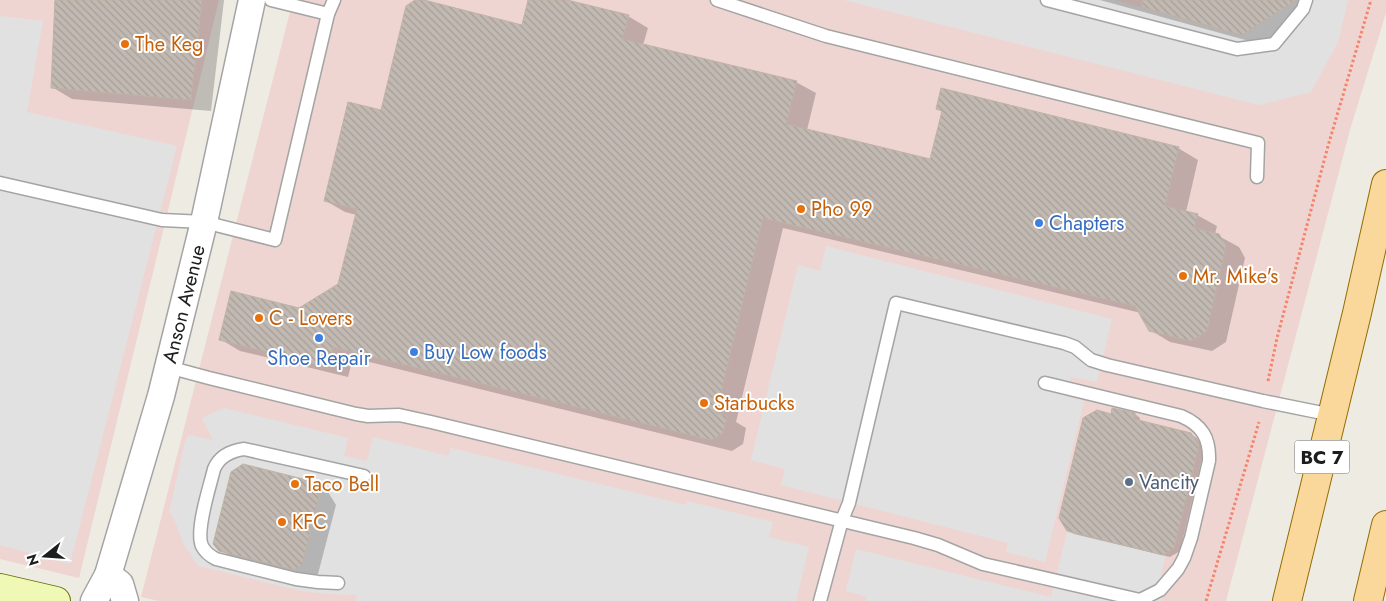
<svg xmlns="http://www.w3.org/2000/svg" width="1386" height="601" font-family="Jost,sans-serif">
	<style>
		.commercial { fill: #efd5d2 }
		.parking { fill: #e1e1e1 }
		.shadow { fill: #0003 }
		.building { fill: url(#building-back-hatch); stroke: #bfb2a5 }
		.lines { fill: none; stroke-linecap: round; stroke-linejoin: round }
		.service-casing { stroke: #a4a4a4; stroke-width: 15 }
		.minor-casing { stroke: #a4a4a4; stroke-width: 29 }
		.secondary-casing { stroke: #5f7106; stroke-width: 30 }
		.primary-casing { stroke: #936d02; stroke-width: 30 }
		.path { stroke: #f7826a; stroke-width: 3; stroke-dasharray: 2.5 2.5; stroke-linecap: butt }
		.service { stroke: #fff; stroke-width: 12 }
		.minor { stroke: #fff; stroke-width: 26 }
		.secondary { stroke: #f0f8b6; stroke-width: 28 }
		.primary { stroke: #fad89c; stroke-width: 28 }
		.food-dot { fill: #e8710a; stroke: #fff; stroke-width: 2 }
		.shop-dot { fill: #3f7fe0; stroke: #fff; stroke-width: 2 }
		.service-dot { fill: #5c6f8a; stroke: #fff; stroke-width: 2 }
		.labels { text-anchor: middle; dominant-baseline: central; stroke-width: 4; stroke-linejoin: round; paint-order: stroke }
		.shield { fill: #fff; stroke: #616161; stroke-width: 1 }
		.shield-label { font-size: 19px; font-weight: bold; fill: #1d1d1d }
		.food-label { font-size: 20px; fill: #c56008; stroke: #fff; text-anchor: start }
		.shop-label { font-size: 20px; fill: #366cbe; stroke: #fff; text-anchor: start }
		.street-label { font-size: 20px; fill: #1d1d1d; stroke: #fff }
		.service-label { font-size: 20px; fill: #4e5e75; stroke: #fff; text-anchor: start }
	</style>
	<defs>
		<pattern id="building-back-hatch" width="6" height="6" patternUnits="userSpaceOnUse" patternTransform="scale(1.25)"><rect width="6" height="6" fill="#c2bab2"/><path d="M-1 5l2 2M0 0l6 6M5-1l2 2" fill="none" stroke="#a69f99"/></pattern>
	</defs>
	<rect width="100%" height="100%" fill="#eeebe3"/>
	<g class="commercial">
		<polygon points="0,0 219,0 79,578 0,559"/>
		<polygon points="293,0 1386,0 1386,13 1350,130 1226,601 159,601 141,597"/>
	</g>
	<g class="parking">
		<polygon points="844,0 1115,0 1242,35 1287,6 1288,0 1348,0 1338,42 1311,92 1259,105"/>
		<polygon points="0,16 43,21 27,112 177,146 70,564 0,545"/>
		<polygon points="826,246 1112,319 1097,382 1071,377 1066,396 1084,401 1045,562 1006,552 1008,543 781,485 785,469 751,460 798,265 820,271"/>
		<polygon points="224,408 348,438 344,456 367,461 373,437 448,456 451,448 686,505 687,501 773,522 769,537 809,547 796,601 356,601 357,595 329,594 301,591 198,566 183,543 175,521 169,512 185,442 189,435 213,440 202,418"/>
		<polygon points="1068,528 1166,551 1161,576 1162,601 924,601 919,600 918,601 866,601 867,597 846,591 856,549 1051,597"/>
	</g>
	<g class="shadow">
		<polygon points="56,0 224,0 211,111 72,99 52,87"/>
		<polygon points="417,0 523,27 529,0 561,0 628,16 648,28 643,45 796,82 816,93 807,130 931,161 943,112 938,109 1178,148 1198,160 1186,212 1197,215 1217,226 1215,234 1239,247 1245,258 1226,342 1212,351 1170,342 1150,330 1141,313 783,228 736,422 746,428 743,444 732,451 353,358 348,377 240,351 220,339 299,309 339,285 357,215 345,212 326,201 381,112"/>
		<polygon points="1100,0 1305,0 1304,15 1260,44"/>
		<polygon points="1135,414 1140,418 1140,422 1190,434 1197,438 1204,450 1180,551 1170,557 1074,534 1068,530 1112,415"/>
		<polygon points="310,482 328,492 336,505 318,574 311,579 237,560 220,550"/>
	</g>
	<g class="building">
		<polygon points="55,0 202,0 191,100 51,88"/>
		<polygon points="415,0 424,0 522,25 528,0 567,0 629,15 622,39 797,81 786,124 930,159 942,111 936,109 941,88 1179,147 1165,206 1198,214 1194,228 1219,234 1226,246 1207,331 1191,341 1149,331 1135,306 763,218 716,413 727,416 723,433 711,440 333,347 328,367 219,340 231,291 299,308 338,284 357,209 324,201 348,102 381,110 406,6"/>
		<polygon points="1143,0 1296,0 1242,35 1142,7"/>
		<polygon points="1112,408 1135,413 1134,419 1191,433 1199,446 1174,548 1163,555 1067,531 1059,518 1083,418 1097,410 1111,414"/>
		<polygon points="243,464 311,481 319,495 302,565 294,570 219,551 213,544 231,472"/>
	</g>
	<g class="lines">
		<g class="service-casing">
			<g id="service">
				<polyline points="271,0 328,14"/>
				<polyline points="717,0 826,36 1258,143 1257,177"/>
				<polyline points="1047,0 1237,49 1274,44 1303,9 1306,0"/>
				<polyline points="0,183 162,220 204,222 275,240 328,14 334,0"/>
				<path d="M168,367L209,378L356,414L368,416L399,415L431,422L914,538L938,545L983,564L1140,600L1160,590L1178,569L1184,558L1191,538L1209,461C1210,438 1202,425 1181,416L1045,383"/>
				<path d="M338,583L318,582L296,579L216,559C210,556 205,552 202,546C195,531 210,486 214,469C219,457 230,451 244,449L364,476"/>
				<polyline points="820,601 842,520 849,503 896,303 1064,343 1075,347 1091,360 1107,365 1263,401 1332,415"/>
			</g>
		</g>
		<g class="minor-casing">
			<g id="minor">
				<polyline points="108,575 120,584 125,601"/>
				<polyline points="94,601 108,575 161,396 204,222 252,0"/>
			</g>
		</g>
		<g class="secondary-casing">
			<polyline id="secondary" points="0,588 56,601"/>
		</g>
		<g class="primary-casing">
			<g id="primary">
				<polyline points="1287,601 1357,313 1386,184"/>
				<polyline points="1368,601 1386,525"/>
			</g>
		</g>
		<g class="path">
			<polyline points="1268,381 1277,338 1328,146 1371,0"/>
			<polyline points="1206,601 1259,422"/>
		</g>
		<use href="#service" class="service"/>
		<use href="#minor" class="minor"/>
		<use href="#secondary" class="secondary"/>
		<use href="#primary" class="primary"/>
	</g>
	<g class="food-dot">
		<circle cx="125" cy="44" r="5"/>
		<circle cx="801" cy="209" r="5"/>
		<circle cx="1183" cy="276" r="5"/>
		<circle cx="259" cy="318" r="5"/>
		<circle cx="704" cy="403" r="5"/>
		<circle cx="295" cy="484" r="5"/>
		<circle cx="282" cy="522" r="5"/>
	</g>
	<g class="shop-dot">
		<circle cx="1039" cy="223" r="5"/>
		<circle cx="319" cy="338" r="5"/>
		<circle cx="414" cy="352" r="5"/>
	</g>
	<circle class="service-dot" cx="1129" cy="482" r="5"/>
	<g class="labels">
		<rect class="shield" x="1294.5" y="440.5" width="55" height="33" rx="4"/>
		<g class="shield-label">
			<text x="1322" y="457">BC 7</text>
		</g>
		<g class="food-label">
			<text x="135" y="44">The Keg</text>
			<text x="811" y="209">Pho 99</text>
			<text x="1193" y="276">Mr. Mike's</text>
			<text x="269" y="318">C - Lovers</text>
			<text x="714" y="403">Starbucks</text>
			<text x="305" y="484">Taco Bell</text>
			<text x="292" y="522">KFC</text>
		</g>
		<g class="shop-label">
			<text x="1049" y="223">Chapters</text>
			<text x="424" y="352">Buy Low foods</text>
			<text x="319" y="358" text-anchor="middle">Shoe Repair</text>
		</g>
		<g class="street-label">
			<text transform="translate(184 304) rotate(-76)">Anson Avenue</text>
		</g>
		<g class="service-label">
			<text x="1139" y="482">Vancity</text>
		</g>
	</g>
	<g transform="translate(45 556) rotate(253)" stroke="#ffffff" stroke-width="4" paint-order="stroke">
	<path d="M0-4L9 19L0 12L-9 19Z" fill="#1d1d1d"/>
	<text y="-8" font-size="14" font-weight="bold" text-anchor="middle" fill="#1d1d1d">N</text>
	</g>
</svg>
